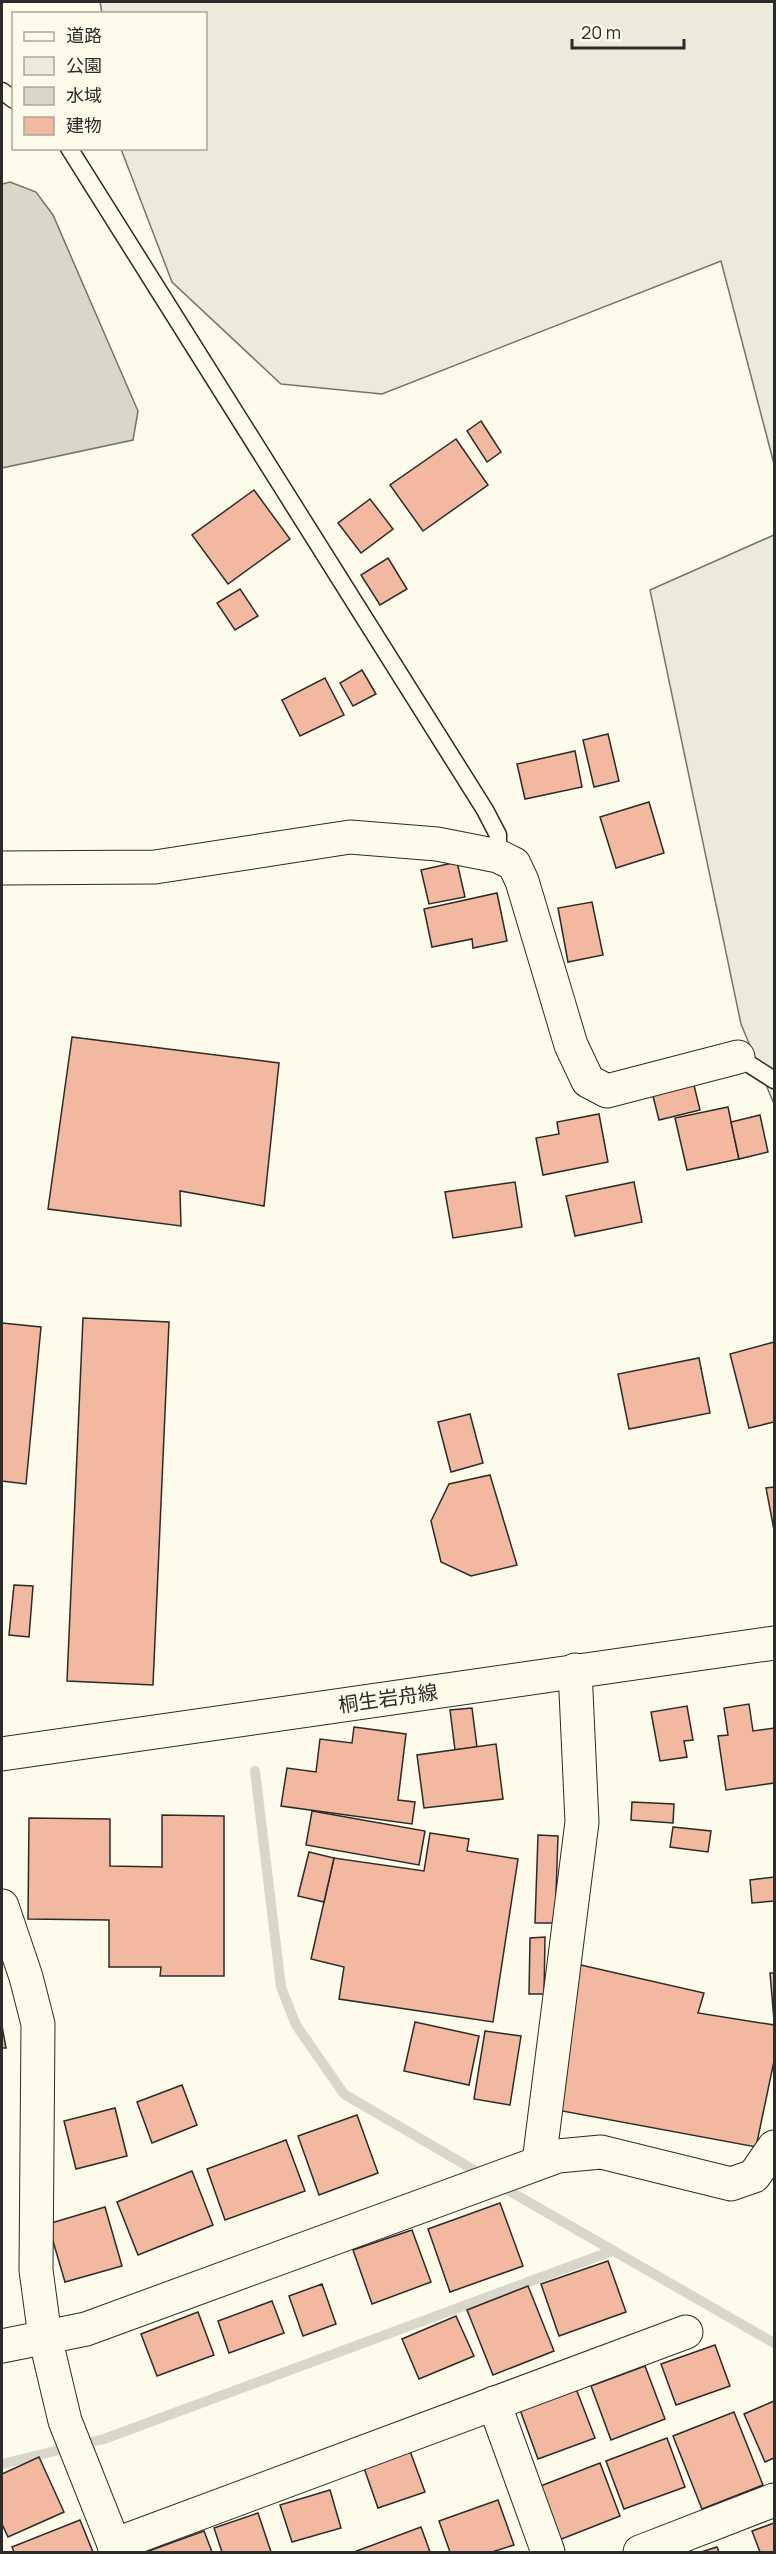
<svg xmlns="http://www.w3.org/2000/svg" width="776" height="2554" font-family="Manrope,'Noto Sans JP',sans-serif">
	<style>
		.green { fill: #ecebdb; stroke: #74746e; stroke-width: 1.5 }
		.water { fill: #d8d7c9; stroke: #74746e; stroke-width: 1.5 }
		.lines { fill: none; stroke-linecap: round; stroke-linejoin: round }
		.stream { stroke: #d8d7c9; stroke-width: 10 }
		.building { fill: #f2b8a0; stroke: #2b2b2b; stroke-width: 1.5 }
		.service-casing { stroke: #2b2b2b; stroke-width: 19 }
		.minor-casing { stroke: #2b2b2b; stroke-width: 35 }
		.primary-casing { stroke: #2b2b2b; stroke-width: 35 }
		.service { stroke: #fdfbea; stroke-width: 16 }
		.minor { stroke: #fdfbea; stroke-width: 33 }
		.primary { stroke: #fdfbea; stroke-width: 33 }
		.labels { text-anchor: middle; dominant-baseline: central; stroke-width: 4.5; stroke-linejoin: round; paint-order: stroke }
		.street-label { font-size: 20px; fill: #2b2b2b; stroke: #fdfbea }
	</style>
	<rect width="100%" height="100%" fill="#fdfbea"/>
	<g class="green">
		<polygon points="100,2 774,2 774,464 721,261 382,394 281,384 172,282 121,149 206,148 206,14 102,13"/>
		<polygon points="774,535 774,1104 741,1024 650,590"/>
	</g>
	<polygon class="water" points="10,182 36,192 53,215 138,411 133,440 2,468 2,184"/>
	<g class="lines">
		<g class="stream">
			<polyline points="255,1771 281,1987 296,2025 344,2094 486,2177"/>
			<polyline points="499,2185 774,2343"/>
			<polyline points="2,2464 104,2439 612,2251"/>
		</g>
	</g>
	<g class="building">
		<polygon points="481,421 501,452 487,462 467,431"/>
		<polygon points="456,439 488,485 423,531 390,485"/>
		<polygon points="254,490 290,539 228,584 192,535"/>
		<polygon points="370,499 393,529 361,553 338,523"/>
		<polygon points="388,558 407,589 380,605 361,575"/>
		<polygon points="240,589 258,616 235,630 217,603"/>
		<polygon points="362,670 376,694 353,706 340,683"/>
		<polygon points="325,678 344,715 300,736 282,700"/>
		<polygon points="608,734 619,781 594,787 583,740"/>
		<polygon points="575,751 582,787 525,799 517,764"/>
		<polygon points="649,802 664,853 616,868 600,817"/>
		<polygon points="457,862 465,897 429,904 421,870"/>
		<polygon points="497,893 507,941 473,948 472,939 432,947 424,909"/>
		<polygon points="592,902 603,955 568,962 558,908"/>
		<polygon points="72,1037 279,1063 264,1206 180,1191 181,1226 48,1209"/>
		<polygon points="692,1077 700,1110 659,1120 651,1088"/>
		<polygon points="728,1107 739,1159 687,1170 675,1118"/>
		<polygon points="599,1114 608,1162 543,1175 536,1138 559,1134 557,1122"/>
		<polygon points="760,1115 768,1152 739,1159 731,1122"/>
		<polygon points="515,1182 522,1227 453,1238 445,1192"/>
		<polygon points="634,1182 642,1222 575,1236 566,1196"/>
		<polygon points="83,1318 169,1322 153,1685 67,1681"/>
		<polygon points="2,1323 41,1327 26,1484 2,1481"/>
		<polygon points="774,1342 774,1422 749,1428 730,1354"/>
		<polygon points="699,1358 710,1413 629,1429 618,1374"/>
		<polygon points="470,1414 483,1463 451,1472 438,1422"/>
		<polygon points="490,1475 517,1565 471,1576 441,1562 431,1521 449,1484"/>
		<polygon points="774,1487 774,1530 766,1488"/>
		<polygon points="14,1585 33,1586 29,1637 9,1635"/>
		<polygon points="749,1704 753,1731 774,1728 774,1783 726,1790 718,1736 728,1735 724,1708"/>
		<polygon points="687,1706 693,1740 684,1741 687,1757 660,1761 651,1712"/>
		<polygon points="472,1708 477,1747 455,1750 450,1710"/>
		<polygon points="354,1727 406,1734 398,1800 415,1802 412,1824 281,1806 287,1768 316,1772 320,1739 352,1743"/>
		<polygon points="496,1744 503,1799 424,1808 417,1755"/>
		<polygon points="632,1802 674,1804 673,1823 631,1820"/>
		<polygon points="312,1811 425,1831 419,1865 306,1845"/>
		<polygon points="162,1815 224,1816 224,1976 160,1976 161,1967 109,1967 109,1920 28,1919 29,1818 110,1819 110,1866 162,1867"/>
		<polygon points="673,1827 711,1831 708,1852 670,1847"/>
		<polygon points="430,1833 469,1839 467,1851 518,1859 493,2022 339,1999 344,1967 311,1959 334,1858 424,1871"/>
		<polygon points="538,1835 558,1836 555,1923 535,1923"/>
		<polygon points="309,1852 334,1858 324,1902 298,1896"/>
		<polygon points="774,1877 774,1901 752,1903 750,1880"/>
		<polygon points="545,1937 544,1994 529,1994 530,1938"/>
		<polygon points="572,1963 704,1993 698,2013 774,2025 774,2061 756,2147 546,2108"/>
		<polygon points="770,1973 774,1973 774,2020"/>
		<polygon points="415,2022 479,2036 469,2085 404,2071"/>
		<polygon points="2,2026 6,2048 2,2048"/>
		<polygon points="485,2031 521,2036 510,2105 474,2099"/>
		<polygon points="182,2085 197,2125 152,2143 137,2102"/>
		<polygon points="115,2108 127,2156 76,2169 64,2121"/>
		<polygon points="357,2115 378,2173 319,2195 298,2136"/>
		<polygon points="286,2140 305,2191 225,2220 207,2169"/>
		<polygon points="192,2171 213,2225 138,2255 117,2202"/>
		<polygon points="500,2203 523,2266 450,2292 428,2229"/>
		<polygon points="105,2207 122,2266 65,2282 48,2224"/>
		<polygon points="412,2230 431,2282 372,2304 353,2250"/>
		<polygon points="608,2261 626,2312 559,2336 541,2284"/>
		<polygon points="322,2284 336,2324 303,2336 289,2296"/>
		<polygon points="528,2286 554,2351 493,2375 467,2310"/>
		<polygon points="272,2301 284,2333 229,2353 218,2321"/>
		<polygon points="198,2312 214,2355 157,2376 141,2334"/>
		<polygon points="456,2316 474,2356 419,2379 402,2339"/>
		<polygon points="715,2345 730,2386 676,2405 661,2364"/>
		<polygon points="645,2366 665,2419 611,2440 591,2386"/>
		<polygon points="575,2386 595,2438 538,2459 519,2407"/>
		<polygon points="774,2401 774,2458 765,2462 744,2414"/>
		<polygon points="734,2412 763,2485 702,2509 673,2436"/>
		<polygon points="667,2438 685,2487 624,2509 606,2461"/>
		<polygon points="410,2451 425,2492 378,2508 364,2468"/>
		<polygon points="39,2457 64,2512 8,2537 2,2524 2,2474"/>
		<polygon points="600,2463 620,2516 559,2540 538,2487"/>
		<polygon points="330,2490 341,2528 292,2542 280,2505"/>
		<polygon points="498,2500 514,2545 492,2552 450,2552 439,2521"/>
		<polygon points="258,2513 271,2552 222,2552 214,2528"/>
		<polygon points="80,2520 93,2552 14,2552 12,2547"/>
		<polygon points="774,2523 774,2552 760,2552 752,2531"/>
		<polygon points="421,2527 430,2552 354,2552"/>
		<polygon points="204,2531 212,2552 146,2552"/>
		<polygon points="717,2547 719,2552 701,2552"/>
	</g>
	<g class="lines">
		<g class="service-casing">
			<g id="service">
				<polyline points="2,91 14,100"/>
				<polyline points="69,148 485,810 498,835 498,856"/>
				<polyline points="738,1057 774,1080"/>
			</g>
		</g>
		<g class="minor-casing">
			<g id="minor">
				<polyline points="2,868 155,867 350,837 437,844 498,856 514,864 522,881 571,1045 588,1081 607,1091 738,1057"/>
				<polyline points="2,1906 26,1977 38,2024 36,2270 45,2337 65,2421 117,2552"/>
				<polyline points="539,2162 582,1822 575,1670"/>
				<polyline points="2,2346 86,2329 558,2156 601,2152 731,2184 754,2176 774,2147"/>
				<polyline points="494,2403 548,2552"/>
				<polyline points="114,2545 686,2332"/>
				<polyline points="640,2552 774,2500"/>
			</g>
		</g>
		<g class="primary-casing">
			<polyline id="primary" points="2,1754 774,1643"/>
		</g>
		<use href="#service" class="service"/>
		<use href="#minor" class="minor"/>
		<use href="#primary" class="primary"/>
	</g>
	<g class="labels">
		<g class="street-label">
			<text transform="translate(388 1698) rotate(-8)">桐生岩舟線</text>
		</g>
	</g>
	<rect width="776" height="2554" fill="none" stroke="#2b2b2b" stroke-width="6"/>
	<rect x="12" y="12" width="195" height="138" fill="#fdfbea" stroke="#a9a89e" stroke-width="1.5"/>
	<rect x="24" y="32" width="30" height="9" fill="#fdfbea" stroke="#a9a89e" stroke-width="1.5"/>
	<text x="66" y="42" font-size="18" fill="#2b2b2b">道路</text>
	<rect x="24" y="57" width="30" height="18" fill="#ecebdb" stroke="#a9a89e" stroke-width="1.5"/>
	<text x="66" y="72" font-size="18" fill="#2b2b2b">公園</text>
	<rect x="24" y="87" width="30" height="18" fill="#d8d7c9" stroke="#a9a89e" stroke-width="1.5"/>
	<text x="66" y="102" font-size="18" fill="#2b2b2b">水域</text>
	<rect x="24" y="117" width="30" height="18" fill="#f2b8a0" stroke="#a9a89e" stroke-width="1.5"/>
	<text x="66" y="132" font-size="18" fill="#2b2b2b">建物</text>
	<path d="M572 39v9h112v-9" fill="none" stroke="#2b2b2b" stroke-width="3"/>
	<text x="581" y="39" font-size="18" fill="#2b2b2b" stroke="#fdfbea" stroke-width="4.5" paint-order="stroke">20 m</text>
</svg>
